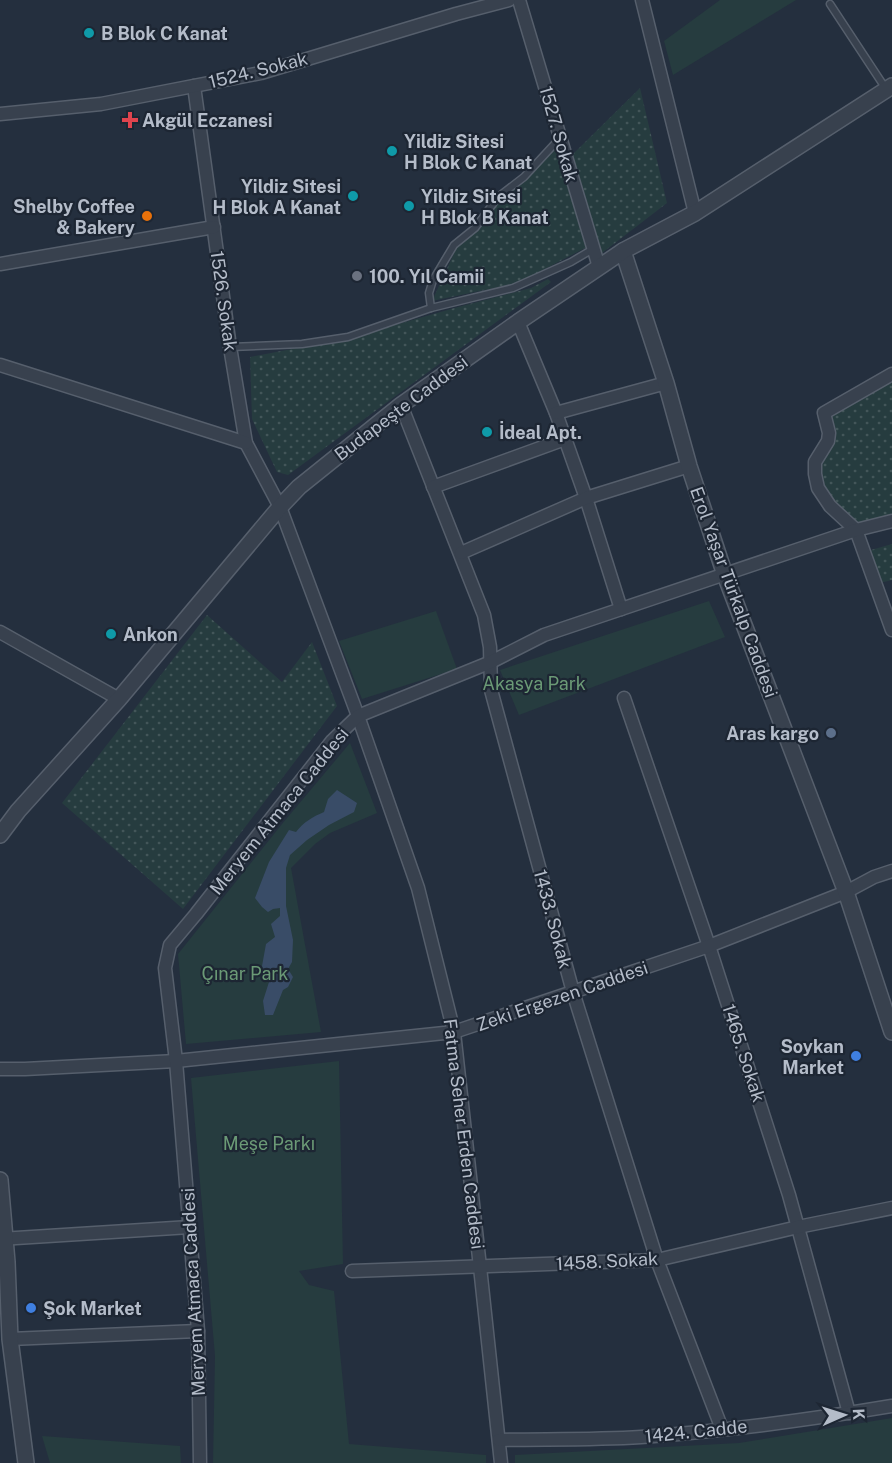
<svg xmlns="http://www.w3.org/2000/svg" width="892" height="1463" font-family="'Public Sans',sans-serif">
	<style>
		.grass { fill: url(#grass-dots) }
		.park { fill: #263c3f }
		.water { fill: #394c67 }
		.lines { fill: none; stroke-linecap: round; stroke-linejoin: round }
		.service-casing { stroke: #565f6c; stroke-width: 9 }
		.minor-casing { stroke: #565f6c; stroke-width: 15 }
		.tertiary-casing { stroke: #565f6c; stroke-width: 18 }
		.service { stroke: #38414e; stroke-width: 6 }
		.minor { stroke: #38414e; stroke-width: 12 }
		.tertiary { stroke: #38414e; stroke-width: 15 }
		.culture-dot { fill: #0f9aa8; stroke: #1d2633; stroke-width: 2 }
		.health-dot { fill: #e0444e; stroke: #1d2633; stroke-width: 2 }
		.food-dot { fill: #e8710a; stroke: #1d2633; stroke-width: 2 }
		.worship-dot { fill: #6b7280; stroke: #1d2633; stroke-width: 2 }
		.service-dot { fill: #5c6f8a; stroke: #1d2633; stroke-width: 2 }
		.shop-dot { fill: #3f7fe0; stroke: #1d2633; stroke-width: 2 }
		.labels { text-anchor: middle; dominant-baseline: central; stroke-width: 4.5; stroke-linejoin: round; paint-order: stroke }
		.poi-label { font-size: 18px; font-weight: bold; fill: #b4bcc9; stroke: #1d2633; text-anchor: start }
		.street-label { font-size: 18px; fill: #b4bcc9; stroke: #1d2633 }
		.park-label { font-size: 18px; fill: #6b9a76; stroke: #1d2633 }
	</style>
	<defs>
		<pattern id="grass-dots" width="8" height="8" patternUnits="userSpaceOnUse" patternTransform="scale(1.5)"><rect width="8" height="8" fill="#263c3f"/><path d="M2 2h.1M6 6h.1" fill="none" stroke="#435659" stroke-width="1.8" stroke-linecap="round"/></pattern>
	</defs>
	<rect width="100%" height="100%" fill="#242f3e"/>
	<g class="grass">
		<polygon points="640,88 667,203 602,253 571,156"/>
		<polygon points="559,146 589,246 518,283 432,301 457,247 480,229 496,204 519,186"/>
		<polygon points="548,279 551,282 288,475 277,472 252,419 250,357 349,338 458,307 531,288"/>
		<polygon points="892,379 892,516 856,525 834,502 822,486 820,463 835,440 830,415"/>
		<polygon points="892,544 892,580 880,583 871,550"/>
		<polygon points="207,615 282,682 312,642 337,706 183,909 62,803"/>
	</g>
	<g class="park">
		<polygon points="720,0 796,0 673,75 664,41"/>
		<polygon points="709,601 725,637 519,715 500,670"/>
		<polygon points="436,611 457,669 362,699 339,641"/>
		<polygon points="350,743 377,813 330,833 315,844 291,868 321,1032 186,1044 178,954 282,824"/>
		<polygon points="339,1061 343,1264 299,1271 309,1285 334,1291 349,1444 486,1455 486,1463 213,1463 215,1356 191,1078"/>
		<polygon points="892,1418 892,1463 515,1463 515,1455 739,1443"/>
		<polygon points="42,1436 180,1446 181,1463 50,1463"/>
	</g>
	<path class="water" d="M337,790L357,803L354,812L329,825L307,840L290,855L286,868V906L293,940L292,962L288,969L293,977L288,987L283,990L273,1015H265L263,1001L269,982L262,966L266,944L275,937L271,924L280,916V908L273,909L268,912L262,907L255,898L269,862L289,830L296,832C304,822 312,817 324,812L328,799Z"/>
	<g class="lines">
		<g class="service-casing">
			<g id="service">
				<polyline points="830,4 886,89"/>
				<polyline points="431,308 429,293 433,280 454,245 475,228 498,197 524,177 560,138"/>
				<polyline points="230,347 302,344 348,337 431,308 513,288 571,262 593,249"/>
			</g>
		</g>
		<g class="minor-casing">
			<g id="minor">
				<polyline points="519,0 599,267"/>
				<polyline points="642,0 695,213"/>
				<polyline points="194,86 230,347 246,443 280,507 358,716 418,888 454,1032 480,1267 501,1463"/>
				<polyline points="0,114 101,104 261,73 456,14 509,0"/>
				<polyline points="0,264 214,227"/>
				<polyline points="518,322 556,413 586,498 621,609"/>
				<polyline points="0,365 246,443"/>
				<polyline points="892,374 824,413 829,433 828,441 815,462 815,474 818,488 830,506 856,530 892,630"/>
				<polyline points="401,405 484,615 490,647 491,690 573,992 657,1260 722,1429"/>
				<polyline points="556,413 666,383"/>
				<polyline points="433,487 565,439"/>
				<polyline points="461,553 586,498 689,466"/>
				<polyline points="0,632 119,699"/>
				<polyline points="624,698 709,946 789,1195 849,1413"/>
				<polyline points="0,1069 25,1069 176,1061 454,1032 709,946 846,892 874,877 892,871"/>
				<polyline points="0,1239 190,1227"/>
				<polyline points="352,1271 657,1260 798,1227 892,1208"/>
				<polyline points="10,1339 198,1331"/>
				<path d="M499,1440C546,1439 594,1440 641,1437C725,1431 809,1420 892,1406"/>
				<polyline points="200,1463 198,1331 176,1061 165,968 170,945 196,914 332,741 358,716 491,662 544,635 856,530 892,521"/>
			</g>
		</g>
		<g class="tertiary-casing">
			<g id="tertiary">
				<polyline points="623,251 666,383 689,466 725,575 846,892 892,1032"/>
				<polyline points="0,835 18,811 119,699 280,507 299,487 401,405 518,322 623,251 695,213 892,86"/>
				<polyline points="0,1180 7,1262 10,1339 26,1463"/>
			</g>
		</g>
		<use href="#service" class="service"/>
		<use href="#minor" class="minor"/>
		<use href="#tertiary" class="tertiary"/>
	</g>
	<g class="culture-dot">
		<circle cx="89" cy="33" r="6"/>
		<circle cx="392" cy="151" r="6"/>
		<circle cx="353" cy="196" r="6"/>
		<circle cx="409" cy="206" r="6"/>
		<circle cx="487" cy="432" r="6"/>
		<circle cx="111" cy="634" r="6"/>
	</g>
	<path class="health-dot" d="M127 111h6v6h6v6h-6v6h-6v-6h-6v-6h6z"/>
	<circle class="food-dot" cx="147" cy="216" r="6"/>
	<circle class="worship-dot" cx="357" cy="276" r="6"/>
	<circle class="service-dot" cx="831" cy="733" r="6"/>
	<g class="shop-dot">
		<circle cx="856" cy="1056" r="6"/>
		<circle cx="31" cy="1308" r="6"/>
	</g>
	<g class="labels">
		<g class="poi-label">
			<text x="101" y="33">B Blok C Kanat</text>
			<text x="142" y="120">Akgül Eczanesi</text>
			<text x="404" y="141">Yildiz Sitesi<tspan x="404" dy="21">H Blok C Kanat</tspan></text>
			<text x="341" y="186" text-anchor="end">Yildiz Sitesi<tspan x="341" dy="21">H Blok A Kanat</tspan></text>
			<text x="421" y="196">Yildiz Sitesi<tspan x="421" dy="21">H Blok B Kanat</tspan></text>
			<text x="135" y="206" text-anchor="end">Shelby Coffee<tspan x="135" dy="21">&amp; Bakery</tspan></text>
			<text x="369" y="276">100. Yıl Camii</text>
			<text x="499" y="432">İdeal Apt.</text>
			<text x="123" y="634">Ankon</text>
			<text x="819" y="733" text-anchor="end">Aras kargo</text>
			<text x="844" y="1046" text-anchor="end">Soykan<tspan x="844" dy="21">Market</tspan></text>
			<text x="43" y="1308">Şok Market</text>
		</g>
		<g class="street-label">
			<text transform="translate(258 70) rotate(-14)">1524. Sokak</text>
			<text transform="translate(559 134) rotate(74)">1527. Sokak</text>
			<text transform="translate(224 301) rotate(82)">1526. Sokak</text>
			<text transform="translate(401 408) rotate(-37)">Budapeşte Caddesi</text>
			<text transform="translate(734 592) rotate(70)">Erol Yaşar Türkalp Caddesi</text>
			<text transform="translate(279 811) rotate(-51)">Meryem Atmaca Caddesi</text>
			<text transform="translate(553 919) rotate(75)">1433. Sokak</text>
			<text transform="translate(562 996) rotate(-19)">Zeki Ergezen Caddesi</text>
			<text transform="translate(744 1053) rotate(72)">1465. Sokak</text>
			<text transform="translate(464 1134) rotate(83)">Fatma Seher Erden Caddesi</text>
			<text transform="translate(607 1261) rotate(-3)">1458. Sokak</text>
			<text transform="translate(193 1292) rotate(-93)">Meryem Atmaca Caddesi</text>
			<text transform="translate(696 1431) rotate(-6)">1424. Cadde</text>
		</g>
		<g class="park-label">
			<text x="534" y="683">Akasya Park</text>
			<text x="245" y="973">Çınar Park</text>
			<text x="269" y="1143">Meşe Parkı</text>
		</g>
	</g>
	<g transform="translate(844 1415) rotate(87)" stroke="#1d2633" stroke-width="4.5" paint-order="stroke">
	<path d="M0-4.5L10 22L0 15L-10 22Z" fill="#b4bcc9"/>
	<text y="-9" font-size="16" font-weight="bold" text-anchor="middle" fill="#b4bcc9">K</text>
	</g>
</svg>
